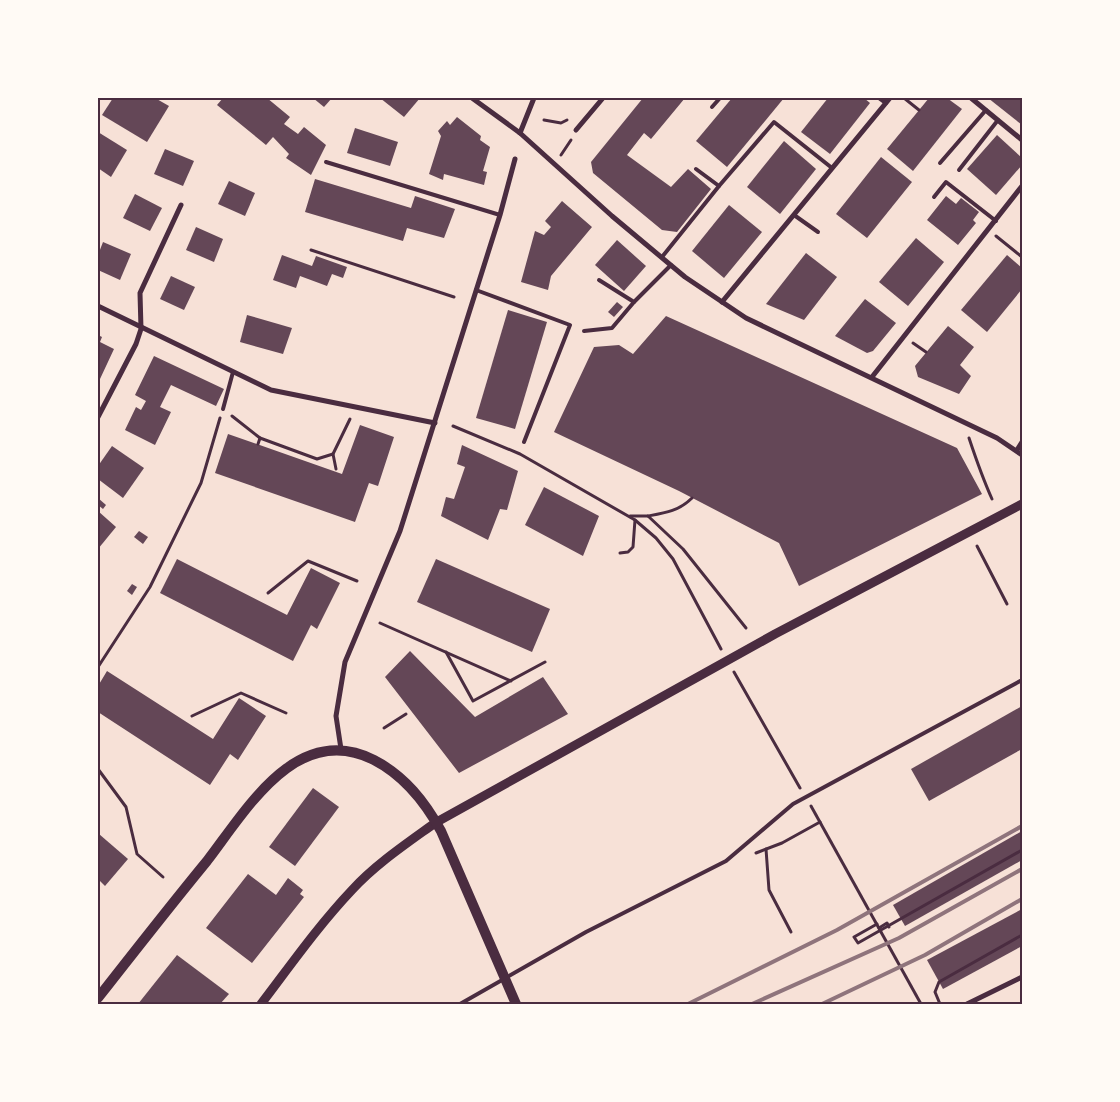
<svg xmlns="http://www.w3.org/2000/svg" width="1120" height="1102" font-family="Literata,serif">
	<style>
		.building { fill: #644757 }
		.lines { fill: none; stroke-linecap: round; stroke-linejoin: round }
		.path { stroke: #4a2c40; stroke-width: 3 }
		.service { stroke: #4a2c40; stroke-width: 4 }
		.minor { stroke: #4a2c40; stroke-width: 5 }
		.tertiary { stroke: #4a2c40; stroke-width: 9 }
		.secondary { stroke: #4a2c40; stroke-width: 10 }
		.rail { stroke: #8f747c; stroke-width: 4 }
		.neatline { fill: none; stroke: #4a2c40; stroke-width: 2 }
	</style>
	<rect width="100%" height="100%" fill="#f7e1d7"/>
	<g class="building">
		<polygon points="113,98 155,98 169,106 147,142 102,115"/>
		<polygon points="223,98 267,98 290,117 284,124 298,134 304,127 326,145 311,175 286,158 289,154 273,137 266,145 217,105"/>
		<polygon points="313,98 332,98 324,107"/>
		<polygon points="380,98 420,98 404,117"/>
		<polygon points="643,98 685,98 651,139 644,133 627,155 671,187 688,169 711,189 677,232 662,230 593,173 591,162"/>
		<polygon points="732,98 784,98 727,167 696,141"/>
		<polygon points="828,98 864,98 870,103 830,154 801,132"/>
		<polygon points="929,98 947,98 962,109 913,171 887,149"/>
		<polygon points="988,98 1022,98 1022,125"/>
		<polygon points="457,117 481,136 480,140 490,147 483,171 487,172 484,185 444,174 443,180 429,174 441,136 438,131 447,121 450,125"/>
		<polygon points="355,128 398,142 390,166 347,153"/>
		<polygon points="98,132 127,150 111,177 98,168"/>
		<polygon points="997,135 1022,158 1022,165 996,195 967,169"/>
		<polygon points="784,141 816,169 780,214 747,187"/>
		<polygon points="165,149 194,161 183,186 154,174"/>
		<polygon points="881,157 912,182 867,238 836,214"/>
		<polygon points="315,179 411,208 415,196 455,209 444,238 407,228 403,241 305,212"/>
		<polygon points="229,181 255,193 245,216 218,204"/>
		<polygon points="135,194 162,208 150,231 123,218"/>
		<polygon points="946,196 956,204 961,198 979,212 973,220 976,223 958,245 927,220"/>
		<polygon points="562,201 592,227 551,276 548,290 521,282 535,231 544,235 551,227 545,221"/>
		<polygon points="729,205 762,232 724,278 692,251"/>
		<polygon points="196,227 223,239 214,262 186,250"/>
		<polygon points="916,238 944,262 908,306 879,282"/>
		<polygon points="617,240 646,266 624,291 595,265"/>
		<polygon points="103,242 131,254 120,280 98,270 98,255"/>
		<polygon points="806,253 837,277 804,320 766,304"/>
		<polygon points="282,255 312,266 316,256 347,267 343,278 332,274 327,286 300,276 296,288 273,280"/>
		<polygon points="1007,255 1022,268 1022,289 987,332 961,310"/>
		<polygon points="171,276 195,287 184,310 160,299"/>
		<polygon points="865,299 896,323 873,351 867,353 835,336"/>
		<polygon points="617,302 623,307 614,317 608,312"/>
		<polygon points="508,310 547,322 515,429 476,418"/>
		<polygon points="247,315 292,328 283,354 240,342"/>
		<polygon points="666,316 957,448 982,494 799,586 779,543 679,491 554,432 594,347 619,345 633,354"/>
		<polygon points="948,326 974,347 960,365 971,376 959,394 918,377 915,366"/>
		<polygon points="98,335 102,337 100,342 114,349 100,379 98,378"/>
		<polygon points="154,356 224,389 216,406 171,385 160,407 171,412 155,445 125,430 136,407 141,410 146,401 135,395"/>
		<polygon points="360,425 394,437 378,486 369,483 355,522 215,473 228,434 342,474"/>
		<polygon points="462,445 518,471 507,510 500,509 488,540 441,516 446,497 454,499 465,467 457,464"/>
		<polygon points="112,446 144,468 123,498 98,479 98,466"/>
		<polygon points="544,487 599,516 583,556 525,525"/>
		<polygon points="98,498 106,505 103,509 98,505"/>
		<polygon points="98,511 116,527 98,549"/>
		<polygon points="139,531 148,537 143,544 134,537"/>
		<polygon points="177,559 287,615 311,568 340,583 317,629 311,625 293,661 160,593"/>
		<polygon points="436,559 550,609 532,652 417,602"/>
		<polygon points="132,584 137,587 132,595 127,591"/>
		<polygon points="410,651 475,717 543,677 568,714 459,773 385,677"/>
		<polygon points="107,671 213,739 239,698 266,716 238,760 230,754 210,785 98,712 98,686"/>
		<polygon points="1022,706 1022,749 929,801 911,769"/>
		<polygon points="313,788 339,807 295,866 269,847"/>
		<polygon points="1022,831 1022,860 905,926 893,905"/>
		<polygon points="99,834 128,859 105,886 98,879"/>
		<polygon points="248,874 276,895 288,878 303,890 300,894 304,897 252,963 206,928"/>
		<polygon points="1022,909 1022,946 943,989 927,960"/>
		<polygon points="177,955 229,994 220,1004 138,1004"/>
	</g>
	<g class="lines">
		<g class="path">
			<polyline points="904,98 919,110"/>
			<polyline points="544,120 561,123 567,120"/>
			<polyline points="561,155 571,140"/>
			<polyline points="996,236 1022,257"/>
			<polyline points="311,250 454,297"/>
			<polyline points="913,343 926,352"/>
			<polyline points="232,416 260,438"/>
			<polyline points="453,426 520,454 635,520 656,538 673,559 721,649"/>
			<path d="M969,438C976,459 983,479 992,499"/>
			<polyline points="258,444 260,438 317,459 333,454"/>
			<polyline points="336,469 333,454 350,419"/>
			<polyline points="630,516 648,516 683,549 746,628"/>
			<path d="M648,516C665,513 679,511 692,498"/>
			<polyline points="977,546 1007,604"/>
			<polyline points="620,553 628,552 633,547 635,520"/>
			<polyline points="268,593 308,561 357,581"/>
			<polyline points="380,623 511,681"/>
			<polyline points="446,652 473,701 545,662"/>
			<polyline points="98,667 150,587 201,483 220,418"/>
			<polyline points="734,672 800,788"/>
			<polyline points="192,716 241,693 286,713"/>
			<polyline points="384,728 406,714"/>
			<polyline points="98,769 126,807 137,854 163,877"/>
			<polyline points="811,806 921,1004"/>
			<polyline points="766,849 769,890 791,932"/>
			<polyline points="756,853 782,843 820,822"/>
			<polyline points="877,924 854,937 858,943 1022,850"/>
			<polyline points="879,928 887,923 889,927"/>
			<polyline points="940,1004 935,992 939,982 1022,935"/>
		</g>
		<g class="service">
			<polyline points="879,98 886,103"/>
			<polyline points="712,107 720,98"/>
			<polyline points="326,162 500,215"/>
			<polyline points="940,163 986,110"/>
			<polyline points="959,170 998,120"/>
			<polyline points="719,186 774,122 832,168"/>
			<polyline points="934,197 946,182 996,221"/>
			<polyline points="794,215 818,232"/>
			<polyline points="662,257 719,186 696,169"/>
			<polyline points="599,280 634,302 671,265"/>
			<polyline points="476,290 570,325 524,442"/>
			<polyline points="584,331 612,328 634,302"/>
			<polyline points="223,409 233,372"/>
			<polyline points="460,1004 586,932 726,861 793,804 1022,680"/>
		</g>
		<g class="minor">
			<polyline points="472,98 520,133 612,216 685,277 746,318 997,438 1022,455"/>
			<polyline points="971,98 1022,140"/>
			<polyline points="576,130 603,98"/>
			<polyline points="520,133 534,98"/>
			<polyline points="722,302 890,98"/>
			<polyline points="98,306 271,390 435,423"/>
			<polyline points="872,377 1022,186"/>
			<polyline points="98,417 136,344 141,329 140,293 181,205"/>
			<polyline points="1017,450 1022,442"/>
			<polyline points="341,749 336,716 345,662 400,531 500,215 515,159"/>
			<polyline points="967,1004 1022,977"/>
		</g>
		<path class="tertiary" d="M261,1004C290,966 318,926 352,890C376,864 406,844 435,823L775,634L1022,504"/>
		<path class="secondary" d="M98,998C134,952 170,906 207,861C247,809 297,721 374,760C405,776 425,802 441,831L516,1004"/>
		<g class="rail">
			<polyline points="688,1004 837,930 1022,826"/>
			<polyline points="752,1004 899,938 1022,869"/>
			<polyline points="822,1004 925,955 1022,899"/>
		</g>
	</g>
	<rect width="1120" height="1102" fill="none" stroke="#fffaf5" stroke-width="198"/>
	<rect x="99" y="99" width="922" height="904" class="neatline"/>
</svg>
